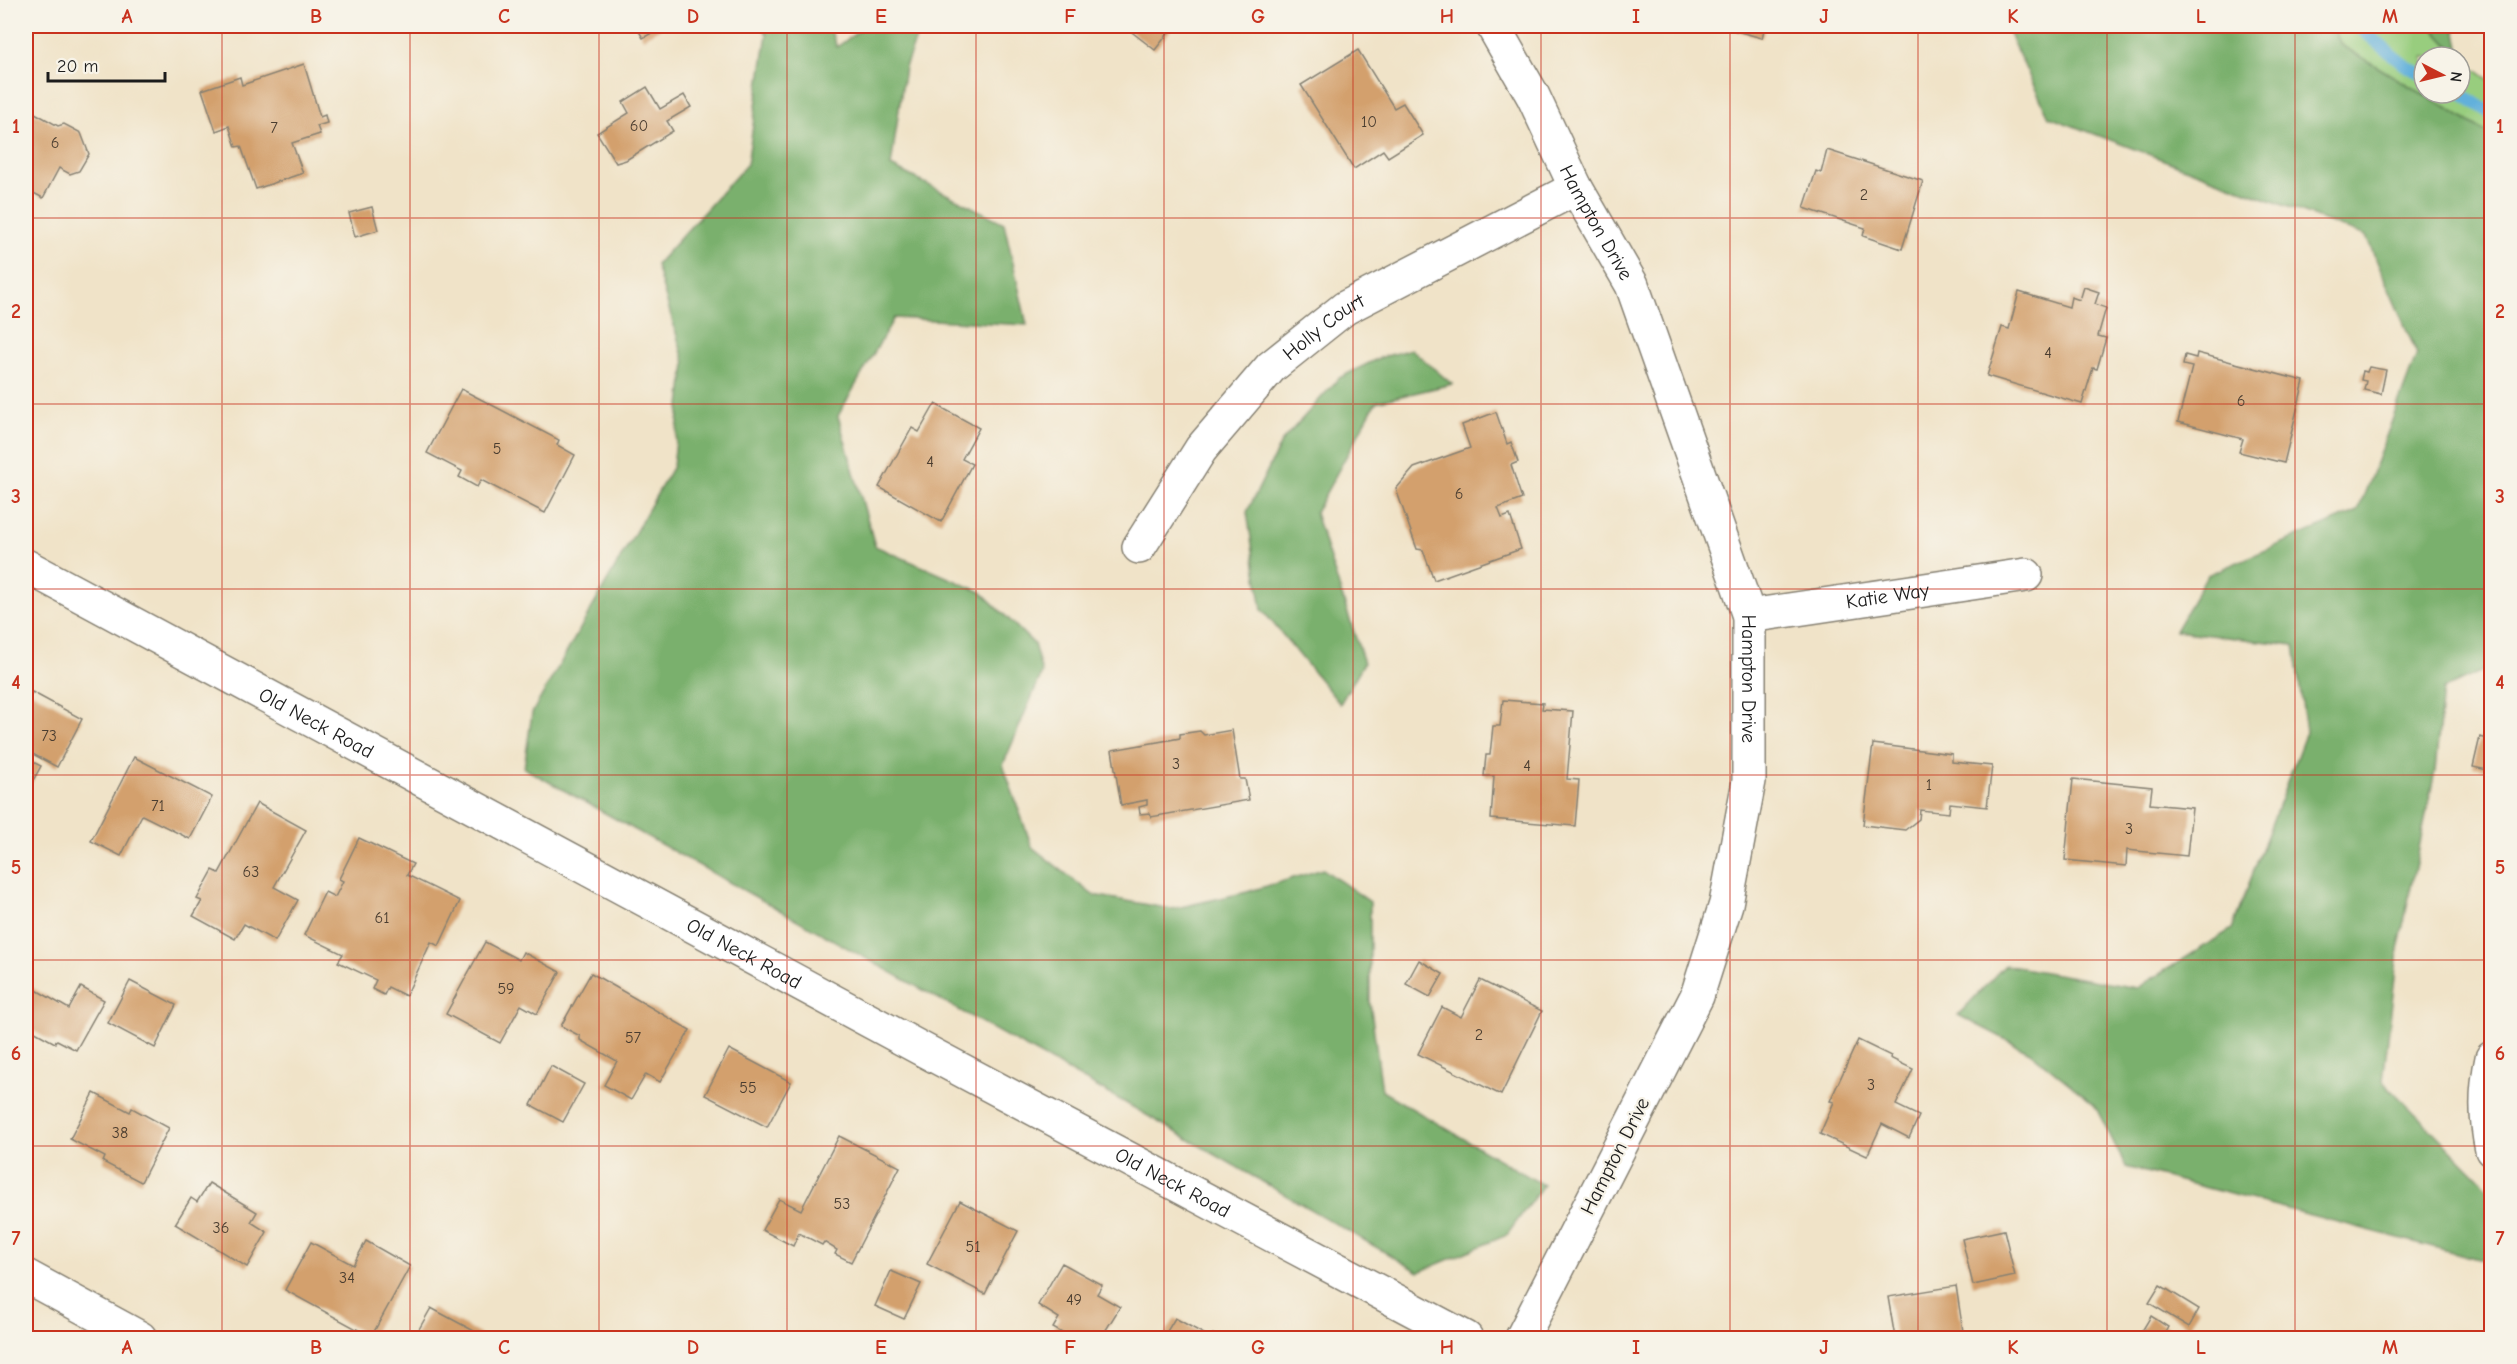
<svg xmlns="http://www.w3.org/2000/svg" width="2517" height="1364" font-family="'Comic Neue',sans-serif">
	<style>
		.green { fill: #98cd7e; stroke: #5a744d; stroke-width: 1.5 }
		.forest { fill: #7ab06d; stroke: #4b6644; stroke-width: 1.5 }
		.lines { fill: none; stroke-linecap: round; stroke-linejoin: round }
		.stream { stroke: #62b0db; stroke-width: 12 }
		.building { fill: #d3a06d }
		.minor-casing { stroke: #868072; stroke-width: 36 }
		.minor { stroke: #fff; stroke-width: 33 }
		.grid { fill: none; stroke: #c8321e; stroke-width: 1.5; stroke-opacity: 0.55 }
		.labels { text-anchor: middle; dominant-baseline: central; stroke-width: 4.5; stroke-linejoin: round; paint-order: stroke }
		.number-label { font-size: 16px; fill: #4a3d30 }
		.street-label { font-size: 20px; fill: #1c1c1c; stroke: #f7f3e8 }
		.neatline { fill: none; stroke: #c8321e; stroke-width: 2 }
		.grid-label { font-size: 20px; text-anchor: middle; font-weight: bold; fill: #c8321e }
	</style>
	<rect width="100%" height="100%" fill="#f7f3e8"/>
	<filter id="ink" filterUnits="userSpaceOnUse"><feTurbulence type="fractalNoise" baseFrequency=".0167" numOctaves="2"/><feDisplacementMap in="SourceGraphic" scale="12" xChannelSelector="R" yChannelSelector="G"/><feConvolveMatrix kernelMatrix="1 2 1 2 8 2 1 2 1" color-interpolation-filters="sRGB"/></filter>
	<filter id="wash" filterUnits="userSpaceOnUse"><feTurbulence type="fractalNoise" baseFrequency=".008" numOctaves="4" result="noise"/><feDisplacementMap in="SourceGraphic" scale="24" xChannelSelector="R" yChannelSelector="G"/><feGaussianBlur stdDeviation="1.35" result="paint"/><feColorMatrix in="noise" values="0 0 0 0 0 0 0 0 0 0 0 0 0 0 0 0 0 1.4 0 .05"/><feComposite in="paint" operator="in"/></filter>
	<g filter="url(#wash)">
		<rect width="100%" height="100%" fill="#f0e3c8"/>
		<polygon class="green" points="2332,26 2431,26 2460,57 2424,57 2424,93 2460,93 2460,58 2491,81 2491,135 2341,45"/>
		<g class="forest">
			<polygon points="761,26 829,26 837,47 865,26 921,26 905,67 891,166 1004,223 1027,325 894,318 838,416 875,546 981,592 1034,644 1042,673 1003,765 1032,847 1093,895 1172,909 1247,892 1323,869 1370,902 1370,1002 1382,1091 1543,1185 1507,1235 1419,1272 1117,1098 524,768 532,713 673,466 685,363 656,265 747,164 767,34"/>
			<polygon points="2005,26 2332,26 2341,45 2491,135 2491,667 2443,689 2435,771 2398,950 2383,1081 2491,1190 2491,1262 2126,1167 2094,1104 2030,1052 1958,1015 2005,965 2137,988 2232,929 2306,732 2294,645 2175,631 2207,575 2358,511 2417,354 2366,236 2049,117"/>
			<polygon points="2431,26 2455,26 2461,59 2460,57"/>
			<polygon points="1411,349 1452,384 1376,402 1315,513 1364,663 1340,704 1262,610 1247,512 1282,441 1339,378 1379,358"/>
		</g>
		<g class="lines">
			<g class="stream">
				<polyline points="2357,26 2406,66 2424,75"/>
				<polyline points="2460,93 2492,114"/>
			</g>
		</g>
		<g id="blocks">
			<g class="building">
				<polygon points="636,26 664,26 643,38"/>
				<polygon points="1124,26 1174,26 1155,50"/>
				<polygon points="1718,26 1765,26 1762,38"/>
				<polygon points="1358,50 1394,108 1403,103 1423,135 1388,157 1383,150 1354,169 1301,85"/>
				<polygon points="304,64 320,117 325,115 327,123 317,126 320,134 292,143 303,173 256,189 241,146 236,147 229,126 216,131 202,90 240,77 242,85"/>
				<polygon points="647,87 660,109 684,95 691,107 667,121 673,131 626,160 616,163 597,133 629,113 623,102"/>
				<polygon points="26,108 58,126 64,124 81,133 89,154 79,171 70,174 59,168 43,198 26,189"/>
				<polygon points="1827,150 1923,181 1902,249 1863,236 1865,228 1804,208 1816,171 1821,173"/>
				<polygon points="372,207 378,230 355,237 349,213"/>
				<polygon points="2084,287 2099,292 2095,304 2106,308 2098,336 2106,338 2097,369 2093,368 2082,404 1987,376 2002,327 2009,329 2019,292 2069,307 2071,297 2080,300"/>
				<polygon points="2197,353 2304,381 2284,463 2239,452 2243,439 2178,422 2192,367 2183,365 2185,355 2196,358"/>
				<polygon points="2369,367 2386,370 2381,394 2364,390 2366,381 2361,380 2363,371 2367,372"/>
				<polygon points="461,389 559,440 557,445 575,455 545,513 481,480 477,487 459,477 462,471 427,453"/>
				<polygon points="935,404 979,428 962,459 972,464 941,522 879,487 912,428 919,432"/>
				<polygon points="1496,412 1507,444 1511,442 1518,462 1511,465 1522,499 1498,508 1502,518 1510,515 1521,549 1434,580 1423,550 1417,549 1396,489 1414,468 1470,448 1462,425"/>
				<polygon points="32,692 82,719 57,767 31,753 27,759 41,766 30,786 26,784 26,695 29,697"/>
				<polygon points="1503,700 1543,703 1542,709 1573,711 1567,779 1579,780 1575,826 1491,819 1494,776 1484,776 1486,755 1490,755 1493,726 1500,726"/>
				<polygon points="1232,730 1240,779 1245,779 1249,800 1151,817 1150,813 1140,814 1139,807 1147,805 1147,800 1121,805 1112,750 1180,738 1180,734 1200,731 1204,735"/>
				<polygon points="2480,737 2492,740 2492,771 2473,767"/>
				<polygon points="1873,744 1952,754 1952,762 1992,766 1987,807 1950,803 1949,813 1920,810 1919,819 1905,830 1863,825"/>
				<polygon points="134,757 212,797 190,839 142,815 121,856 91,841"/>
				<polygon points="2073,779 2152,787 2150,804 2192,808 2187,856 2127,850 2126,866 2065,860"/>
				<polygon points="257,803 306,830 274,887 298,900 275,941 244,924 235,939 193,916 202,901 197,899 213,870 219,873"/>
				<polygon points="359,838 413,864 407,875 460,901 439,946 431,942 406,996 388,987 384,995 372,989 376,980 338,962 343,954 304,935 325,892 335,897 343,881 339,879"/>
				<polygon points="485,942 519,960 523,952 560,972 537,1014 521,1005 500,1043 446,1014"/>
				<polygon points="1419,960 1443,974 1430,997 1406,984"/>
				<polygon points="591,973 690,1030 660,1082 646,1074 631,1100 604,1085 617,1061 580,1040 580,1036 561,1026"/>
				<polygon points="1480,980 1542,1011 1501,1095 1418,1054 1442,1007 1461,1017"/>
				<polygon points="130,981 176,1005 155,1048 108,1023"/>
				<polygon points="26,984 69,1009 81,987 104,1000 76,1050 57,1040 55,1043 26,1027"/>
				<polygon points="1858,1040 1891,1056 1890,1058 1913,1069 1896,1105 1919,1116 1909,1138 1882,1124 1867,1156 1820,1134 1834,1102 1830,1101"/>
				<polygon points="729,1049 791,1082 767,1127 705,1095"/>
				<polygon points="551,1066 584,1084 563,1122 531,1105"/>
				<polygon points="94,1093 130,1112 132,1108 169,1128 141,1182 103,1162 105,1157 70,1139"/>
				<polygon points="839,1136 900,1167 851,1262 835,1254 837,1250 824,1242 822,1245 799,1233 793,1246 762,1230 779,1199 801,1210"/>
				<polygon points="209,1183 257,1212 251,1222 267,1232 247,1267 175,1224 191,1198 197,1202"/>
				<polygon points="960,1201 1018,1231 985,1294 927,1264"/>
				<polygon points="2004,1230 2015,1276 1973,1285 1962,1239"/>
				<polygon points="366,1241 410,1266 371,1337 285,1290 311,1242 353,1265"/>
				<polygon points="1062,1263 1102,1285 1097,1294 1120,1307 1101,1338 1071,1338 1053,1328 1059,1318 1038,1305"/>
				<polygon points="891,1271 921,1284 904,1319 875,1306"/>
				<polygon points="2160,1285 2199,1309 2189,1327 2149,1303"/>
				<polygon points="1956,1286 1964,1338 1895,1338 1888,1297"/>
				<polygon points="431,1308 487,1338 414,1338"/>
				<polygon points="2151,1316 2168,1327 2162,1338 2143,1338 2139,1336"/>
				<polygon points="1175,1318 1211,1338 1213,1334 1220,1338 1163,1338"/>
			</g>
		</g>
	</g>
	<g filter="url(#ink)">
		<use href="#blocks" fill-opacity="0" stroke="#868072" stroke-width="1.5"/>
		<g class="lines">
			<g class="minor-casing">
				<g id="minor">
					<path id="s1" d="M1493,26L1533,96L1576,188L1632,285L1749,616V781L1726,904L1697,996L1522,1338"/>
					<path id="s2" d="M1139,547L1201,449L1271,367L1345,308L1576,188"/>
					<path id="s3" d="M26,566L918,1047L1466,1338"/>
					<path id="s4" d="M1749,616L2026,575"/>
					<path d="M2492,1058C2485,1090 2485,1119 2492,1150"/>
					<polyline points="26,1276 140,1338"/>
				</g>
			</g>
			<use href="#minor" class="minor"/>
		</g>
	</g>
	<path class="grid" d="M222,26V1338M410,26V1338M599,26V1338M787,26V1338M976,26V1338M1164,26V1338M1353,26V1338M1541,26V1338M1730,26V1338M1918,26V1338M2107,26V1338M2295,26V1338M26,218H2492M26,404H2492M26,589H2492M26,775H2492M26,960H2492M26,1146H2492"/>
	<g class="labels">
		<g class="number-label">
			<text x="1369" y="122">10</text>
			<text x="639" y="126">60</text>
			<text x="274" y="128">7</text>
			<text x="55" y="143">6</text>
			<text x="1864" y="195">2</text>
			<text x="2048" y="353">4</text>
			<text x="2241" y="401">6</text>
			<text x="497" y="449">5</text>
			<text x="930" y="462">4</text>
			<text x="1459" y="494">6</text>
			<text x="49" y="736">73</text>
			<text x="1176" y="764">3</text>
			<text x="1527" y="766">4</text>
			<text x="1929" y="785">1</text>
			<text x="158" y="806">71</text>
			<text x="2129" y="829">3</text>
			<text x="251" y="872">63</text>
			<text x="382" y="918">61</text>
			<text x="506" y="989">59</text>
			<text x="1479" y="1035">2</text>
			<text x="633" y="1038">57</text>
			<text x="1871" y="1085">3</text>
			<text x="748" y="1088">55</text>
			<text x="120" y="1133">38</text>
			<text x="842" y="1204">53</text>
			<text x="221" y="1228">36</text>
			<text x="973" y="1247">51</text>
			<text x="347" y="1278">34</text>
			<text x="1074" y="1300">49</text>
		</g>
		<g class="street-label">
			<text stroke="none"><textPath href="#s1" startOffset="222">Hampton Drive</textPath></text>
			<text stroke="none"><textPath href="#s2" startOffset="290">Holly Court</textPath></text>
			<text stroke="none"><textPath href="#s4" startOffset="140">Katie Way</textPath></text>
			<text stroke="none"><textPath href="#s1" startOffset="708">Hampton Drive</textPath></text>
			<text stroke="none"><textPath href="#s3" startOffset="330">Old Neck Road</textPath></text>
			<text stroke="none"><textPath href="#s3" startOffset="816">Old Neck Road</textPath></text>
			<text transform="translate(1615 1156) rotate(-63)">Hampton Drive</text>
			<text stroke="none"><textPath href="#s3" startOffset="1302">Old Neck Road</textPath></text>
		</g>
	</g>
	<rect width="2517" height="1364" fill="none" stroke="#f7f3e8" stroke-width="66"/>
	<g transform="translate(2442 75) rotate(97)"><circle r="28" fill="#f7f3e8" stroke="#9f9d96" stroke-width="1.5"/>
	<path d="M0-4.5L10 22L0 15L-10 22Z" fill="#c8321e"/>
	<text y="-9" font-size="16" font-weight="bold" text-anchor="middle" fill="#1c1c1c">N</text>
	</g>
	<path d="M48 72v9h117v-9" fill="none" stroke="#1c1c1c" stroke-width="3"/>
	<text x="57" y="72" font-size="18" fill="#1c1c1c" stroke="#f7f3e8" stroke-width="4.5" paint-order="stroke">20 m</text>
	<rect x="33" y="33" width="2451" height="1298" class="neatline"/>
	<g class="grid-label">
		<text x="127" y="23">A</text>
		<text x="316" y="23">B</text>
		<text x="504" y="23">C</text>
		<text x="693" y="23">D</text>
		<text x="881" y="23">E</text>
		<text x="1070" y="23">F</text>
		<text x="1258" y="23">G</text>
		<text x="1447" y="23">H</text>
		<text x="1636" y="23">I</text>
		<text x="1824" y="23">J</text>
		<text x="2013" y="23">K</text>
		<text x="2201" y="23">L</text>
		<text x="2390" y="23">M</text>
		<text x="16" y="133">1</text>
		<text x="2500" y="133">1</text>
		<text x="16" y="318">2</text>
		<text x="2500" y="318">2</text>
		<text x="16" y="503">3</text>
		<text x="2500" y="503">3</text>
		<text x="16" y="689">4</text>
		<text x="2500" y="689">4</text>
		<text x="16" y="874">5</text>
		<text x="2500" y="874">5</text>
		<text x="16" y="1060">6</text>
		<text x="2500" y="1060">6</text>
		<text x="16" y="1245">7</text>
		<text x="2500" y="1245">7</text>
		<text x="127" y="1354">A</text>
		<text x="316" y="1354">B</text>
		<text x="504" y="1354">C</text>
		<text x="693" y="1354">D</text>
		<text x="881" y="1354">E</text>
		<text x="1070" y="1354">F</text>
		<text x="1258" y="1354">G</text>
		<text x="1447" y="1354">H</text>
		<text x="1636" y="1354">I</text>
		<text x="1824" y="1354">J</text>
		<text x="2013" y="1354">K</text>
		<text x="2201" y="1354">L</text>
		<text x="2390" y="1354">M</text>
	</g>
</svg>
